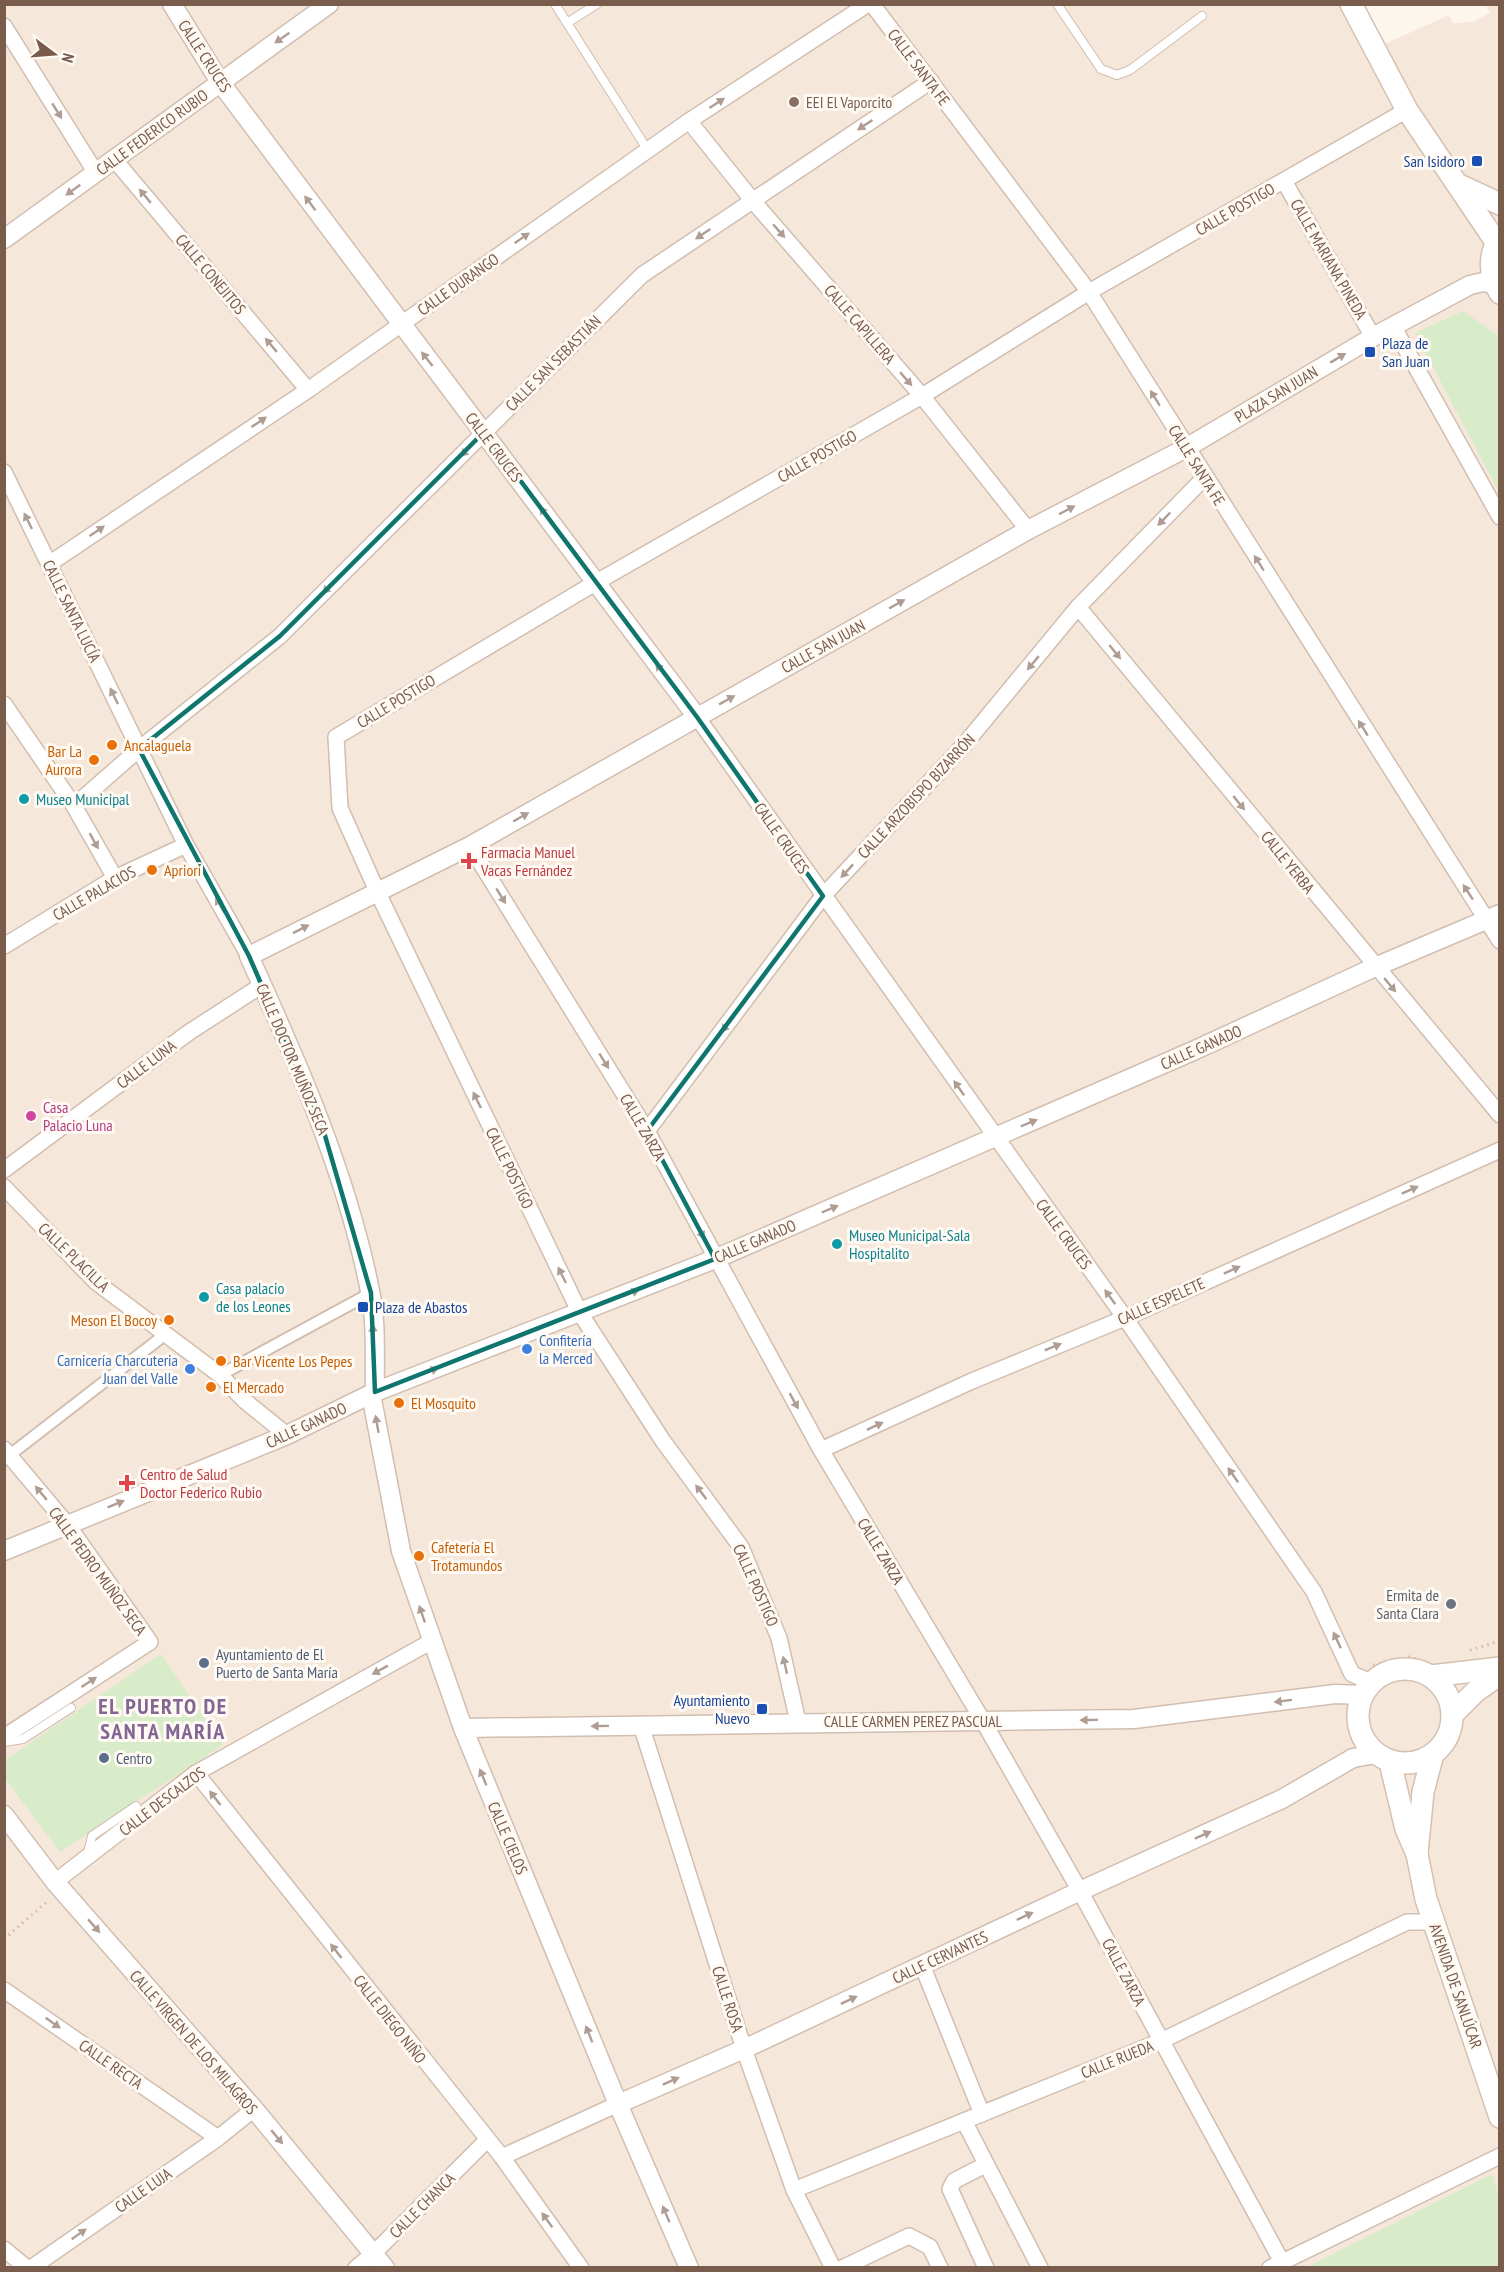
<svg xmlns="http://www.w3.org/2000/svg" width="1504" height="2272" font-family="'PT Sans Narrow',sans-serif">
	<style>
		.residential { fill: #f5e8da }
		.green { fill: #d8ecc9 }
		.lines { fill: none; stroke-linecap: round; stroke-linejoin: round }
		.service-casing { stroke: #d1beb0; stroke-width: 10 }
		.pedestrian-casing { stroke: #d1beb0; stroke-width: 14 }
		.minor-casing { stroke: #d1beb0; stroke-width: 18 }
		.tertiary-casing { stroke: #d1beb0; stroke-width: 21 }
		.secondary-casing { stroke: #d6c0b0; stroke-width: 24 }
		.path { stroke: #d9b8a5; stroke-width: 3; stroke-dasharray: 1.5 4.5; stroke-linecap: butt }
		.service { stroke: #fff; stroke-width: 8 }
		.pedestrian { stroke: #fff; stroke-width: 10 }
		.minor { stroke: #fff; stroke-width: 15 }
		.tertiary { stroke: #fff; stroke-width: 18 }
		.secondary { stroke: #fff; stroke-width: 21 }
		.oneway { fill: #af9d94 }
		.marked { fill: none; stroke: #0f766e; stroke-width: 4.5; stroke-linejoin: round }
		.education-dot { fill: #8d6e63; stroke: #fffaf3; stroke-width: 2 }
		.transit-dot { fill: #1a4fb4; stroke: #fffaf3; stroke-width: 2 }
		.food-dot { fill: #e8710a; stroke: #fffaf3; stroke-width: 2 }
		.culture-dot { fill: #0f9aa8; stroke: #fffaf3; stroke-width: 2 }
		.health-dot { fill: #e0444e; stroke: #fffaf3; stroke-width: 2 }
		.hotel-dot { fill: #d1479c; stroke: #fffaf3; stroke-width: 2 }
		.shop-dot { fill: #3f7fe0; stroke: #fffaf3; stroke-width: 2 }
		.worship-dot { fill: #6b7280; stroke: #fffaf3; stroke-width: 2 }
		.service-dot { fill: #5c6f8a; stroke: #fffaf3; stroke-width: 2 }
		.labels { text-anchor: middle; dominant-baseline: central; stroke-width: 6; stroke-linejoin: round; paint-order: stroke }
		.street-label { font-size: 16px; fill: #7a5c4d; stroke: #fffaf3 }
		.education-label { font-size: 16px; fill: #785e54; stroke: #fffaf3; text-anchor: start }
		.transit-label { font-size: 16px; fill: #164399; stroke: #fffaf3; text-anchor: end }
		.food-label { font-size: 16px; fill: #c56008; stroke: #fffaf3; text-anchor: start }
		.culture-label { font-size: 16px; fill: #0d838f; stroke: #fffaf3; text-anchor: start }
		.health-label { font-size: 16px; fill: #be3a42; stroke: #fffaf3; text-anchor: start }
		.hotel-label { font-size: 16px; fill: #b23c85; stroke: #fffaf3; text-anchor: start }
		.shop-label { font-size: 16px; fill: #366cbe; stroke: #fffaf3; text-anchor: start }
		.worship-label { font-size: 16px; fill: #5b616d; stroke: #fffaf3; text-anchor: end }
		.service-label { font-size: 16px; fill: #4e5e75; stroke: #fffaf3; text-anchor: start }
		.district-label { font-size: 22px; font-weight: bold; letter-spacing: 1.5px; fill: #846695; stroke: #fffaf3 }
	</style>
	<rect width="100%" height="100%" fill="#fdf6ec"/>
	<polygon class="residential" points="1358,4 1378,47 1449,15 1453,23 1473,22 1490,13 1486,5 1499,5 1499,2267 5,2268 5,5"/>
	<g class="green">
		<polygon points="1463,311 1499,336 1499,492 1415,333"/>
		<polygon points="161,1654 223,1745 60,1852 5,1778 5,1760"/>
		<polygon points="1492,2174 1499,2198 1499,2267 1312,2267 1311,2265"/>
	</g>
	<g class="lines">
		<g class="service-casing">
			<g id="service">
				<polyline points="555,4 647,149"/>
				<polyline points="1057,4 1101,69 1117,75 1130,70 1202,16"/>
				<polyline points="567,23 597,4"/>
				<polyline points="4,1742 23,1739 71,1708"/>
				<polyline points="88,1853 92,1836 136,1806"/>
			</g>
		</g>
		<g class="pedestrian-casing">
			<g id="pedestrian">
				<polyline points="220,1375 371,1293"/>
				<polyline points="6,1458 167,1333"/>
			</g>
		</g>
		<g class="minor-casing">
			<g id="minor">
				<polyline points="872,4 1089,292 1500,941"/>
				<polyline points="4,26 96,173"/>
				<polyline points="689,121 753,201 922,396 1028,530"/>
				<polyline points="114,159 308,390"/>
				<polyline points="1284,181 1373,337"/>
				<polyline points="1393,326 1500,517"/>
				<polyline points="4,472 186,845 249,956"/>
				<polyline points="49,564 308,390 689,121 868,4"/>
				<polyline points="1078,607 1500,1115"/>
				<polyline points="4,704 74,806 115,878"/>
				<polyline points="697,717 1125,1318 1314,1592 1352,1674 1371,1682"/>
				<polyline points="74,806 139,749 280,636 642,275 931,81"/>
				<polyline points="470,846 647,1131 821,1450 983,1721 1080,1891 1282,2262"/>
				<polyline points="4,946 115,878 186,845"/>
				<polyline points="647,1131 823,896 964,745 1078,607 1205,477"/>
				<polyline points="4,1170 188,1033 262,985"/>
				<polyline points="4,1187 96,1282 220,1375 245,1401 287,1435"/>
				<polyline points="4,1449 67,1524 150,1642 4,1737"/>
				<polyline points="821,1450 972,1381 1125,1318 1500,1150"/>
				<polyline points="798,1722 779,1638 741,1547 663,1441 580,1313 377,891 340,808 336,737 595,583 922,396 1089,292 1407,110"/>
				<polyline points="641,1725 744,2049 794,2190 833,2268"/>
				<polyline points="196,1773 502,2157 581,2268"/>
				<polyline points="55,1882 196,1773 432,1641"/>
				<polyline points="922,1965 982,2114"/>
				<polyline points="4,1990 218,2138"/>
				<polyline points="964,2121 1040,2268"/>
				<polyline points="502,2157 618,2104"/>
				<polyline points="985,2165 954,2181 950,2189 986,2268"/>
				<polyline points="794,2190 1161,2041 1407,1922 1434,1922"/>
				<polyline points="4,2249 27,2268"/>
				<polyline points="31,2268 218,2138 254,2109"/>
				<polyline points="356,2268 374,2253 486,2141"/>
				<polyline points="842,2268 909,2236 930,2247 940,2268"/>
				<polyline points="1270,2268 1500,2156"/>
			</g>
		</g>
		<g class="tertiary-casing">
			<g id="tertiary">
				<polyline points="172,4 220,82 697,717"/>
				<polyline points="4,239 329,4"/>
				<path d="M375,1392C374,1359 377,1323 370,1291C347,1174 298,1064 249,956L470,846L1028,530L1186,448L1373,337L1470,285L1483,282L1494,284"/>
				<polyline points="371,1394 401,1551 463,1728 618,2104 689,2268"/>
				<polyline points="4,1551 287,1435 375,1392 715,1259 1193,1051 1375,967 1500,914"/>
				<polyline points="463,1728 1134,1719 1335,1694 1362,1695"/>
				<polyline points="4,1815 55,1882 254,2109 385,2268"/>
				<polyline points="618,2104 744,2049 1080,1891 1282,1799 1353,1758 1376,1754"/>
			</g>
		</g>
		<g class="secondary-casing">
			<g id="secondary">
				<polyline points="1351,4 1407,110 1496,242"/>
				<polyline points="1457,184 1500,204"/>
				<path d="M1500,237C1488,255 1489,275 1500,293"/>
				<circle cx="1405" cy="1716" r="47"/>
				<polyline points="1431,1676 1500,1668"/>
				<polyline points="1452,1715 1475,1692 1500,1674"/>
				<polyline points="1390,1762 1406,1829 1417,1854 1426,1899 1500,2117"/>
				<polyline points="1417,1853 1423,1792 1433,1754"/>
			</g>
		</g>
		<g class="path">
			<polyline points="1470,1650 1500,1641"/>
			<polyline points="1373,1665 1409,1657 1420,1660"/>
			<polyline points="4,1939 49,1900"/>
		</g>
		<use href="#service" class="service"/>
		<use href="#pedestrian" class="pedestrian"/>
		<use href="#minor" class="minor"/>
		<use href="#tertiary" class="tertiary"/>
		<use href="#secondary" class="secondary"/>
	</g>
	<defs><path id="oneway-solid" d="M-6-.8H1V-3.2L6.5 0L1 3.2V.8H-6Z" transform="scale(1.5)"/></defs>
	<g class="oneway">
		<use href="#oneway-solid" transform="translate(282 38) rotate(145)"/>
		<use href="#oneway-solid" transform="translate(717 103) rotate(-33)"/>
		<use href="#oneway-solid" transform="translate(57 111) rotate(58)"/>
		<use href="#oneway-solid" transform="translate(865 125) rotate(146)"/>
		<use href="#oneway-solid" transform="translate(73 190) rotate(144)"/>
		<use href="#oneway-solid" transform="translate(145 196) rotate(-130)"/>
		<use href="#oneway-solid" transform="translate(310 203) rotate(-127)"/>
		<use href="#oneway-solid" transform="translate(779 231) rotate(49)"/>
		<use href="#oneway-solid" transform="translate(703 234) rotate(146)"/>
		<use href="#oneway-solid" transform="translate(522 238) rotate(-35)"/>
		<use href="#oneway-solid" transform="translate(271 345) rotate(-130)"/>
		<use href="#oneway-solid" transform="translate(1338 358) rotate(-31)"/>
		<use href="#oneway-solid" transform="translate(427 359) rotate(-128)"/>
		<use href="#oneway-solid" transform="translate(906 379) rotate(49)"/>
		<use href="#oneway-solid" transform="translate(1155 398) rotate(-122)"/>
		<use href="#oneway-solid" transform="translate(259 422) rotate(-34)"/>
		<use href="#oneway-solid" transform="translate(467 450) rotate(135)"/>
		<use href="#oneway-solid" transform="translate(1067 510) rotate(-28)"/>
		<use href="#oneway-solid" transform="translate(545 514) rotate(-126)"/>
		<use href="#oneway-solid" transform="translate(1164 519) rotate(134)"/>
		<use href="#oneway-solid" transform="translate(28 521) rotate(-116)"/>
		<use href="#oneway-solid" transform="translate(97 531) rotate(-34)"/>
		<use href="#oneway-solid" transform="translate(1259 563) rotate(-122)"/>
		<use href="#oneway-solid" transform="translate(329 587) rotate(135)"/>
		<use href="#oneway-solid" transform="translate(897 604) rotate(-29)"/>
		<use href="#oneway-solid" transform="translate(1115 652) rotate(51)"/>
		<use href="#oneway-solid" transform="translate(1033 663) rotate(130)"/>
		<use href="#oneway-solid" transform="translate(661 670) rotate(-127)"/>
		<use href="#oneway-solid" transform="translate(114 696) rotate(-116)"/>
		<use href="#oneway-solid" transform="translate(727 700) rotate(-29)"/>
		<use href="#oneway-solid" transform="translate(1363 728) rotate(-122)"/>
		<use href="#oneway-solid" transform="translate(1239 803) rotate(51)"/>
		<use href="#oneway-solid" transform="translate(521 817) rotate(-30)"/>
		<use href="#oneway-solid" transform="translate(94 841) rotate(61)"/>
		<use href="#oneway-solid" transform="translate(847 871) rotate(133)"/>
		<use href="#oneway-solid" transform="translate(1468 892) rotate(-123)"/>
		<use href="#oneway-solid" transform="translate(501 896) rotate(58)"/>
		<use href="#oneway-solid" transform="translate(220 905) rotate(-120)"/>
		<use href="#oneway-solid" transform="translate(301 929) rotate(-27)"/>
		<use href="#oneway-solid" transform="translate(1390 985) rotate(50)"/>
		<use href="#oneway-solid" transform="translate(727 1025) rotate(127)"/>
		<use href="#oneway-solid" transform="translate(604 1061) rotate(58)"/>
		<use href="#oneway-solid" transform="translate(959 1088) rotate(-125)"/>
		<use href="#oneway-solid" transform="translate(477 1100) rotate(-116)"/>
		<use href="#oneway-solid" transform="translate(1029 1123) rotate(-23)"/>
		<use href="#oneway-solid" transform="translate(1410 1190) rotate(-24)"/>
		<use href="#oneway-solid" transform="translate(830 1209) rotate(-23)"/>
		<use href="#oneway-solid" transform="translate(700 1231) rotate(62)"/>
		<use href="#oneway-solid" transform="translate(1232 1270) rotate(-24)"/>
		<use href="#oneway-solid" transform="translate(562 1275) rotate(-116)"/>
		<use href="#oneway-solid" transform="translate(631 1293) rotate(-22)"/>
		<use href="#oneway-solid" transform="translate(1110 1297) rotate(-126)"/>
		<use href="#oneway-solid" transform="translate(373 1333) rotate(-92)"/>
		<use href="#oneway-solid" transform="translate(1053 1347) rotate(-22)"/>
		<use href="#oneway-solid" transform="translate(430 1371) rotate(-21)"/>
		<use href="#oneway-solid" transform="translate(794 1401) rotate(61)"/>
		<use href="#oneway-solid" transform="translate(377 1424) rotate(-100)"/>
		<use href="#oneway-solid" transform="translate(875 1426) rotate(-25)"/>
		<use href="#oneway-solid" transform="translate(1233 1475) rotate(-125)"/>
		<use href="#oneway-solid" transform="translate(701 1492) rotate(-127)"/>
		<use href="#oneway-solid" transform="translate(41 1493) rotate(-130)"/>
		<use href="#oneway-solid" transform="translate(116 1504) rotate(-22)"/>
		<use href="#oneway-solid" transform="translate(422 1614) rotate(-109)"/>
		<use href="#oneway-solid" transform="translate(1337 1640) rotate(-115)"/>
		<use href="#oneway-solid" transform="translate(785 1665) rotate(-103)"/>
		<use href="#oneway-solid" transform="translate(380 1670) rotate(151)"/>
		<use href="#oneway-solid" transform="translate(89 1682) rotate(-33)"/>
		<use href="#oneway-solid" transform="translate(1283 1701) rotate(173)"/>
		<use href="#oneway-solid" transform="translate(1089 1720) rotate(179)"/>
		<use href="#oneway-solid" transform="translate(600 1726) rotate(179)"/>
		<use href="#oneway-solid" transform="translate(483 1777) rotate(-112)"/>
		<use href="#oneway-solid" transform="translate(215 1798) rotate(-128)"/>
		<use href="#oneway-solid" transform="translate(1203 1835) rotate(-24)"/>
		<use href="#oneway-solid" transform="translate(1025 1916) rotate(-25)"/>
		<use href="#oneway-solid" transform="translate(94 1926) rotate(49)"/>
		<use href="#oneway-solid" transform="translate(336 1951) rotate(-128)"/>
		<use href="#oneway-solid" transform="translate(849 2000) rotate(-25)"/>
		<use href="#oneway-solid" transform="translate(53 2023) rotate(35)"/>
		<use href="#oneway-solid" transform="translate(589 2034) rotate(-112)"/>
		<use href="#oneway-solid" transform="translate(671 2081) rotate(-24)"/>
		<use href="#oneway-solid" transform="translate(277 2137) rotate(50)"/>
		<use href="#oneway-solid" transform="translate(666 2214) rotate(-113)"/>
		<use href="#oneway-solid" transform="translate(547 2220) rotate(-126)"/>
		<use href="#oneway-solid" transform="translate(79 2234) rotate(-35)"/>
	</g>
	<path class="marked" d="M484,432L697,717L823,896L647,1131L715,1259L375,1392L371,1293L321,1122L249,956L139,749L280,636Z"/>
	<circle class="education-dot" cx="794" cy="102" r="6"/>
	<g class="transit-dot">
		<rect x="1471" y="155" width="12" height="12" rx="3"/>
		<rect x="1364" y="346" width="12" height="12" rx="3"/>
		<rect x="357" y="1301" width="12" height="12" rx="3"/>
		<rect x="756" y="1703" width="12" height="12" rx="3"/>
	</g>
	<g class="food-dot">
		<circle cx="112" cy="745" r="6"/>
		<circle cx="94" cy="760" r="6"/>
		<circle cx="152" cy="870" r="6"/>
		<circle cx="169" cy="1320" r="6"/>
		<circle cx="221" cy="1361" r="6"/>
		<circle cx="211" cy="1387" r="6"/>
		<circle cx="399" cy="1403" r="6"/>
		<circle cx="419" cy="1556" r="6"/>
	</g>
	<g class="culture-dot">
		<circle cx="24" cy="799" r="6"/>
		<circle cx="837" cy="1244" r="6"/>
		<circle cx="204" cy="1297" r="6"/>
	</g>
	<g class="health-dot">
		<path d="M466 852h6v6h6v6h-6v6h-6v-6h-6v-6h6z"/>
		<path d="M124 1474h6v6h6v6h-6v6h-6v-6h-6v-6h6z"/>
	</g>
	<circle class="hotel-dot" cx="31" cy="1116" r="6"/>
	<g class="shop-dot">
		<circle cx="527" cy="1349" r="6"/>
		<circle cx="190" cy="1369" r="6"/>
	</g>
	<circle class="worship-dot" cx="1451" cy="1604" r="6"/>
	<g class="service-dot">
		<circle cx="204" cy="1663" r="6"/>
		<circle cx="104" cy="1758" r="6"/>
	</g>
	<g class="labels">
		<g class="street-label">
			<text transform="translate(205 56) rotate(57)">CALLE CRUCES</text>
			<text transform="translate(919 67) rotate(53)">CALLE SANTA FE</text>
			<text transform="translate(152 132) rotate(-36)">CALLE FEDERICO RUBIO</text>
			<text transform="translate(1235 209) rotate(-30)">CALLE POSTIGO</text>
			<text transform="translate(1329 259) rotate(60)">CALLE MARIANA PINEDA</text>
			<text transform="translate(211 274) rotate(50)">CALLE CONEJITOS</text>
			<text transform="translate(458 284) rotate(-35)">CALLE DURANGO</text>
			<text transform="translate(860 324) rotate(49)">CALLE CAPILLERA</text>
			<text transform="translate(553 363) rotate(-45)">CALLE SAN SEBASTIÁN</text>
			<text transform="translate(1276 394) rotate(-31)">PLAZA SAN JUAN</text>
			<text transform="translate(494 447) rotate(53)">CALLE CRUCES</text>
			<text transform="translate(817 456) rotate(-30)">CALLE POSTIGO</text>
			<text transform="translate(1197 465) rotate(58)">CALLE SANTA FE</text>
			<text transform="translate(72 611) rotate(64)">CALLE SANTA LUCÍA</text>
			<text transform="translate(823 646) rotate(-29)">CALLE SAN JUAN</text>
			<text transform="translate(396 701) rotate(-31)">CALLE POSTIGO</text>
			<text transform="translate(916 796) rotate(-47)">CALLE ARZOBISPO BIZARRÓN</text>
			<text transform="translate(782 838) rotate(55)">CALLE CRUCES</text>
			<text transform="translate(1288 862) rotate(51)">CALLE YERBA</text>
			<text transform="translate(94 893) rotate(-30)">CALLE PALACIOS</text>
			<text transform="translate(1201 1047) rotate(-24)">CALLE GANADO</text>
			<text transform="translate(293 1059) rotate(67)">CALLE DOCTOR MUÑOZ SECA</text>
			<text transform="translate(146 1064) rotate(-37)">CALLE LUNA</text>
			<text transform="translate(643 1127) rotate(60)">CALLE ZARZA</text>
			<text transform="translate(510 1168) rotate(64)">CALLE POSTIGO</text>
			<text transform="translate(1064 1234) rotate(54)">CALLE CRUCES</text>
			<text transform="translate(755 1241) rotate(-23)">CALLE GANADO</text>
			<text transform="translate(74 1257) rotate(44)">CALLE PLACILLA</text>
			<text transform="translate(1161 1301) rotate(-24)">CALLE ESPELETE</text>
			<text transform="translate(306 1425) rotate(-25)">CALLE GANADO</text>
			<text transform="translate(881 1551) rotate(59)">CALLE ZARZA</text>
			<text transform="translate(98 1571) rotate(54)">CALLE PEDRO MUÑOZ SECA</text>
			<text transform="translate(756 1585) rotate(66)">CALLE POSTIGO</text>
			<text x="913" y="1721">CALLE CARMEN PEREZ PASCUAL</text>
			<text transform="translate(162 1801) rotate(-37)">CALLE DESCALZOS</text>
			<text transform="translate(508 1838) rotate(67)">CALLE CIELOS</text>
			<text transform="translate(940 1957) rotate(-25)">CALLE CERVANTES</text>
			<text transform="translate(1124 1972) rotate(62)">CALLE ZARZA</text>
			<text transform="translate(1456 1986) rotate(71)">AVENIDA DE SANLÚCAR</text>
			<text transform="translate(728 1999) rotate(72)">CALLE ROSA</text>
			<text transform="translate(390 2019) rotate(52)">CALLE DIEGO NIÑO</text>
			<text transform="translate(194 2042) rotate(49)">CALLE VIRGEN DE LOS MILAGROS</text>
			<text transform="translate(1117 2059) rotate(-22)">CALLE RUEDA</text>
			<text transform="translate(111 2064) rotate(35)">CALLE RECTA</text>
			<text transform="translate(143 2190) rotate(-35)">CALLE LUJA</text>
			<text transform="translate(422 2205) rotate(-45)">CALLE CHANCA</text>
		</g>
		<g class="education-label">
			<text x="806" y="102">EEI El Vaporcito</text>
		</g>
		<g class="transit-label">
			<text x="1465" y="161">San Isidoro</text>
			<text x="1382" y="343" text-anchor="start">Plaza de<tspan x="1382" dy="18">San Juan</tspan></text>
			<text x="375" y="1307" text-anchor="start">Plaza de Abastos</text>
			<text x="750" y="1700">Ayuntamiento<tspan x="750" dy="18">Nuevo</tspan></text>
		</g>
		<g class="food-label">
			<text x="124" y="745">Ancalaguela</text>
			<text x="82" y="751" text-anchor="end">Bar La<tspan x="82" dy="18">Aurora</tspan></text>
			<text x="164" y="870">Apriori</text>
			<text x="157" y="1320" text-anchor="end">Meson El Bocoy</text>
			<text x="233" y="1361">Bar Vicente Los Pepes</text>
			<text x="223" y="1387">El Mercado</text>
			<text x="411" y="1403">El Mosquito</text>
			<text x="431" y="1547">Cafetería El<tspan x="431" dy="18">Trotamundos</tspan></text>
		</g>
		<g class="culture-label">
			<text x="36" y="799">Museo Municipal</text>
			<text x="849" y="1235">Museo Municipal-Sala<tspan x="849" dy="18">Hospitalito</tspan></text>
			<text x="216" y="1288">Casa palacio<tspan x="216" dy="18">de los Leones</tspan></text>
		</g>
		<g class="health-label">
			<text x="481" y="852">Farmacia Manuel<tspan x="481" dy="18">Vacas Fernández</tspan></text>
			<text x="140" y="1474">Centro de Salud<tspan x="140" dy="18">Doctor Federico Rubio</tspan></text>
		</g>
		<g class="hotel-label">
			<text x="43" y="1107">Casa<tspan x="43" dy="18">Palacio Luna</tspan></text>
		</g>
		<g class="shop-label">
			<text x="539" y="1340">Confitería<tspan x="539" dy="18">la Merced</tspan></text>
			<text x="178" y="1360" text-anchor="end">Carnicería Charcuteria<tspan x="178" dy="18">Juan del Valle</tspan></text>
		</g>
		<g class="worship-label">
			<text x="1439" y="1595">Ermita de<tspan x="1439" dy="18">Santa Clara</tspan></text>
		</g>
		<g class="service-label">
			<text x="216" y="1654">Ayuntamiento de El<tspan x="216" dy="18">Puerto de Santa María</tspan></text>
			<text x="116" y="1758">Centro</text>
		</g>
		<g class="district-label">
			<text x="163" y="1706">EL PUERTO DE<tspan x="163" dy="25">SANTA MARÍA</tspan></text>
		</g>
	</g>
	<rect width="1504" height="2272" fill="none" stroke="#7a5c4d" stroke-width="12"/>
	<g transform="translate(54 54) rotate(106)" stroke="#fffaf3" stroke-width="4.5" paint-order="stroke">
	<path d="M0-4.5L10 22L0 15L-10 22Z" fill="#7a5c4d"/>
	<text y="-9" font-size="16" font-weight="bold" text-anchor="middle" fill="#7a5c4d">N</text>
	</g>
</svg>
